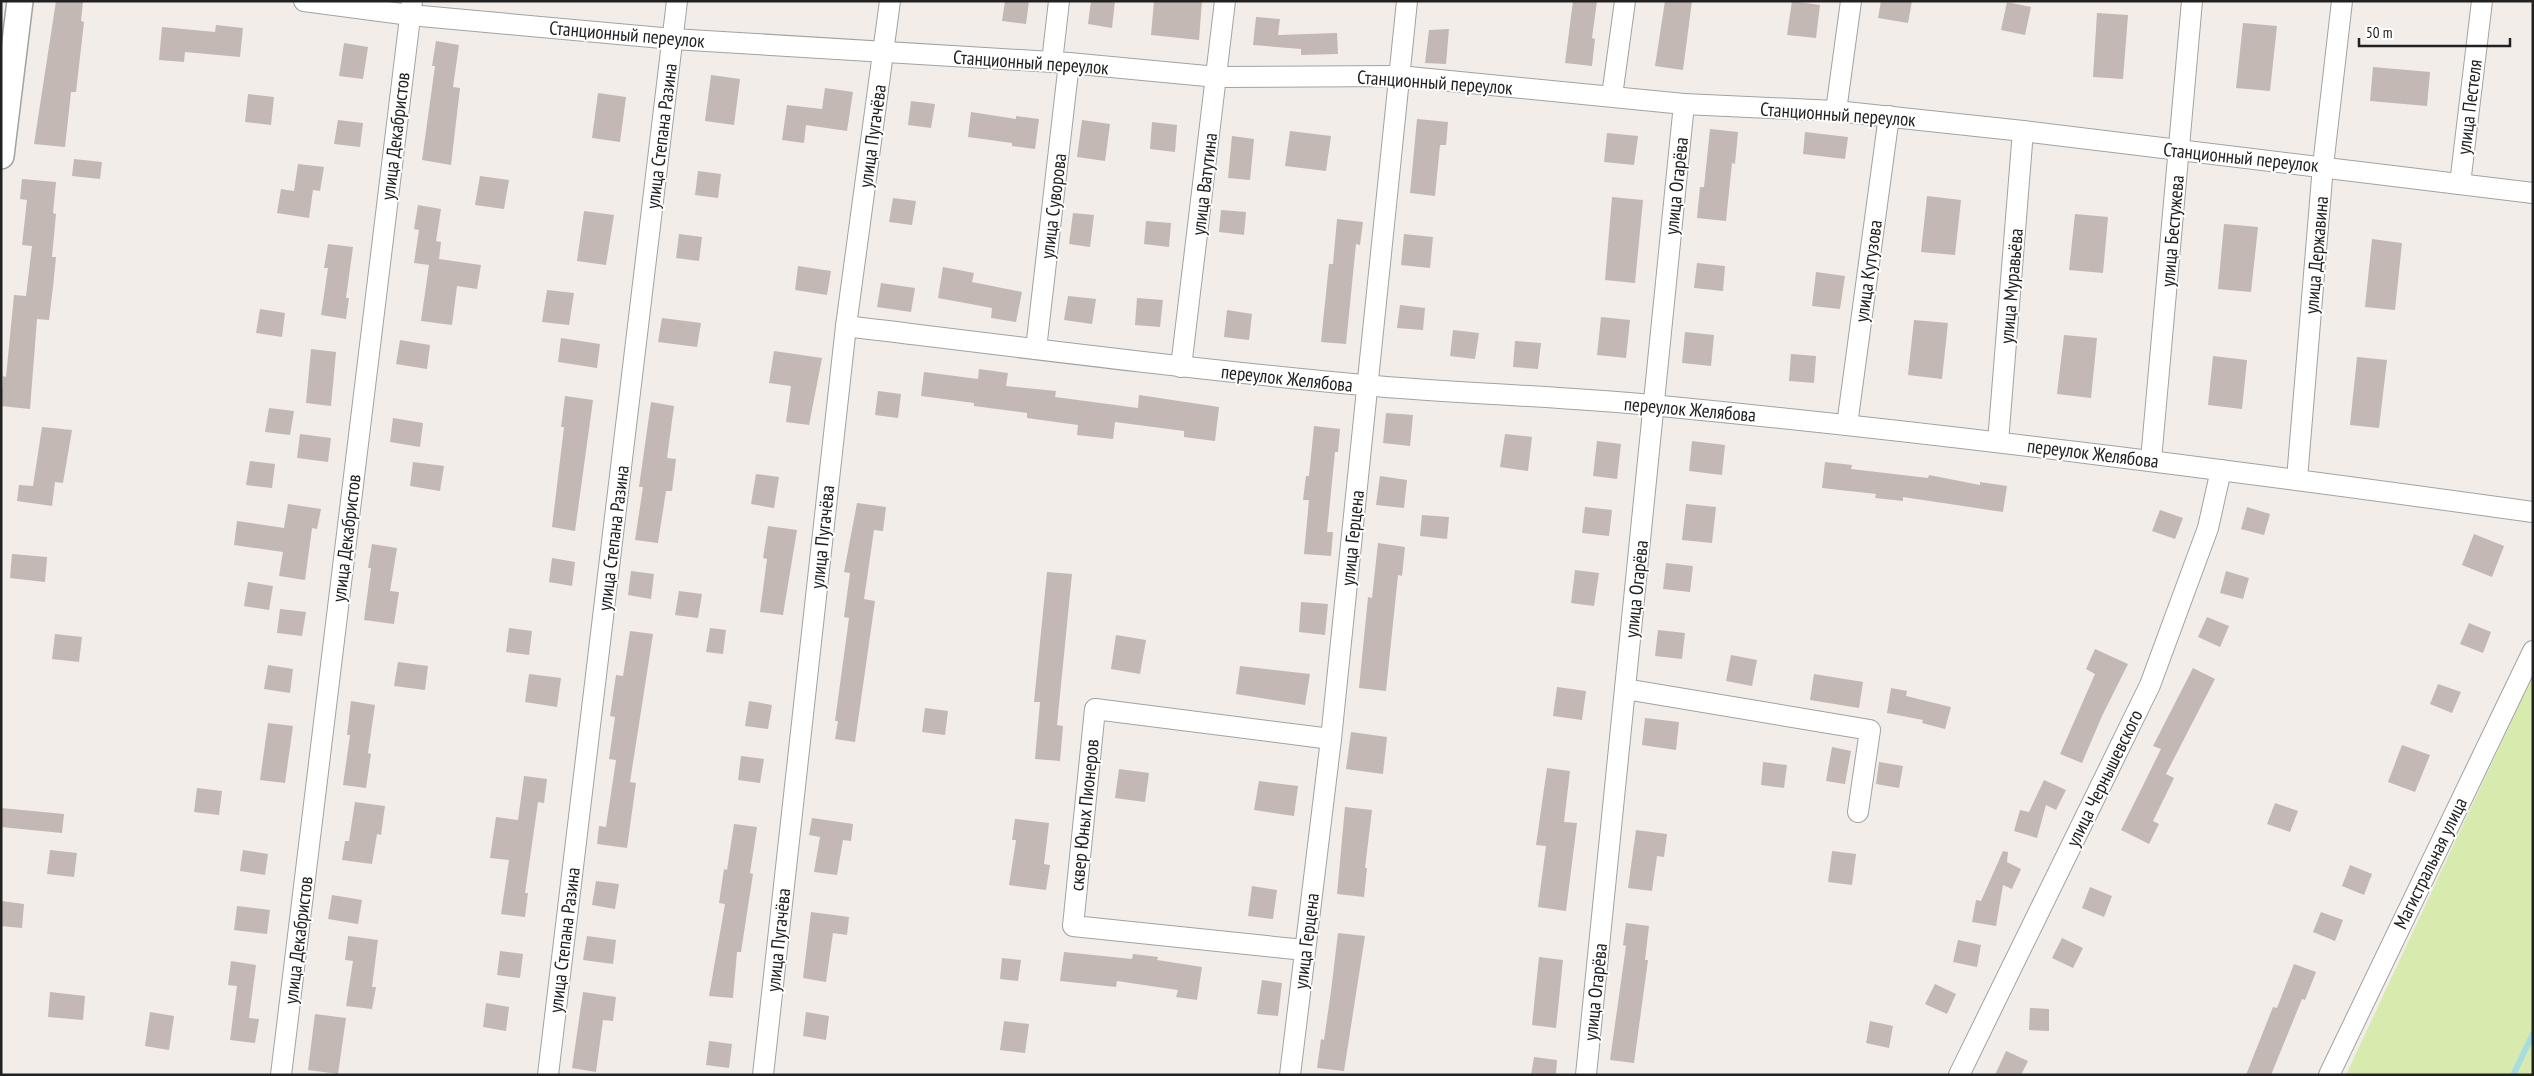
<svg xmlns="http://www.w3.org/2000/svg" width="2534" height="1076" font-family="'PT Sans Narrow',sans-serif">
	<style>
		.grass { fill: #d7ebaf }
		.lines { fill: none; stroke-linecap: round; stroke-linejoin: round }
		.stream { stroke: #a9dcdf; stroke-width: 6 }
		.building { fill: #c3b8b4 }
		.minor-casing { stroke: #a2a2a2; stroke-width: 22 }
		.tertiary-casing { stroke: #a2a2a2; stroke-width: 28 }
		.minor { stroke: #fff; stroke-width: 20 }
		.tertiary { stroke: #fff; stroke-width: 25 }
		.labels { text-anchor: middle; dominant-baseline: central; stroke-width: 4; stroke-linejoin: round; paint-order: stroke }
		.street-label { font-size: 19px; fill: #212121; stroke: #fff }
	</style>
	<rect width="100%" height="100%" fill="#f2ede8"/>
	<polygon class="grass" points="2533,675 2533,1075 2346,1075"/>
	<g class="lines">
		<polyline class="stream" points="2513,1075 2533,1034"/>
	</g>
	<g class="building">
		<polygon points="56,1 83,1 81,21 84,22 76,92 71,92 65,147 34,144"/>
		<polygon points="1005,1 1029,1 1026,24 1002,21"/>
		<polygon points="1091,1 1115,1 1112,28 1088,24"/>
		<polygon points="1154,1 1202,1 1199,40 1151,35"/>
		<polygon points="1573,1 1597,1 1592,38 1595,39 1592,66 1565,63"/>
		<polygon points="1665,1 1692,1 1683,70 1655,66"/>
		<polygon points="1792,1 1820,5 1816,38 1787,35"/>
		<polygon points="1881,1 1912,1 1908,23 1878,18"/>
		<polygon points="2007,2 2031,7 2025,35 2001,30"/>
		<polygon points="2097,13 2128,15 2123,79 2093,77"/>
		<polygon points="1256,17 1280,19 1278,35 1337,33 1338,54 1301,55 1301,49 1253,45"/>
		<polygon points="2243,23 2277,26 2270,91 2236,88"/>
		<polygon points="216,25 243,28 240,57 185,52 184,62 159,60 162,27 215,32"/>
		<polygon points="1449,29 1446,64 1425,63 1429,30"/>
		<polygon points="436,41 459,45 453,87 460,88 451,165 422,160 435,66 432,66"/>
		<polygon points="344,43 368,47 363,79 339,76"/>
		<polygon points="2373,67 2430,72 2427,106 2370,101"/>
		<polygon points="711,75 740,79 734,125 705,121"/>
		<polygon points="825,88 853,92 847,131 806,125 804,143 782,140 787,105 822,109"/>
		<polygon points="598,93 626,97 620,142 592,138"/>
		<polygon points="248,94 274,97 271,125 245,122"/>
		<polygon points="911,101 935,104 931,128 908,125"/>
		<polygon points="971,112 1016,119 1016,116 1039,119 1035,149 1012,146 1012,143 968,137"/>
		<polygon points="1417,119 1448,122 1446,145 1440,145 1435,196 1410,193"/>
		<polygon points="338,120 363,123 360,147 334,144"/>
		<polygon points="1082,120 1110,124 1105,161 1077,157"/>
		<polygon points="1152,122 1177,125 1175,152 1150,149"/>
		<polygon points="1710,129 1738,132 1735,164 1732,163 1726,221 1697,218 1700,187 1704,187"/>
		<polygon points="1290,131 1331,136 1326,171 1285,166"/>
		<polygon points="1805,132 1848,137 1845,159 1803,154"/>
		<polygon points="1607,133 1638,136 1634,165 1604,162"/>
		<polygon points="1232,136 1254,139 1250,180 1228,178"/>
		<polygon points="74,159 102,162 100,179 72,176"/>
		<polygon points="298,164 324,167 320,191 313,190 309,218 277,213 281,189 294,191"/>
		<polygon points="698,171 721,174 718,198 695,195"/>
		<polygon points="480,176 509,180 504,209 475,205"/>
		<polygon points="22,179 56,182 53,213 56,214 52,257 56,257 53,287 49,320 37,319 30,409 1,406 3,376 6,377 14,295 26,296 32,246 22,245 27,200 20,199"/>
		<polygon points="1927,196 1961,200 1955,255 1921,252"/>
		<polygon points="1612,197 1643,200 1635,283 1605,280"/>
		<polygon points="893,198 916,201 912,225 889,222"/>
		<polygon points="418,205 441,209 436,241 441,242 439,259 481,265 477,289 457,286 452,325 421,321 429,265 414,263 419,230 414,229"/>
		<polygon points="1221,210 1246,212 1244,235 1219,232"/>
		<polygon points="584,211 614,215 606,265 577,261"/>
		<polygon points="1073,213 1094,215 1090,247 1069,244"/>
		<polygon points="2075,214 2108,217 2103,273 2069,270"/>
		<polygon points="1337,219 1363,222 1360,245 1356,244 1346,344 1321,342 1329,264 1333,264"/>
		<polygon points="1146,221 1171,223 1169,247 1144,244"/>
		<polygon points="2224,224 2258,227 2251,292 2218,289"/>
		<polygon points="679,234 702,237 699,261 676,258"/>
		<polygon points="1404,234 1433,237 1430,268 1401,265"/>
		<polygon points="2372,239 2402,243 2395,310 2365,307"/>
		<polygon points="328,244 353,247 346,298 349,298 346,319 321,315 328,268 324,268"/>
		<polygon points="1697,263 1725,266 1723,291 1694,288"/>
		<polygon points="798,266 831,271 827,295 795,290"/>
		<polygon points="943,267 974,273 972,282 1022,292 1016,322 991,318 992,308 938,298"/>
		<polygon points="1816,272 1845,276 1840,309 1812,306"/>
		<polygon points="881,283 915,288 911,312 877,307"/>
		<polygon points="547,290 574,293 569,325 542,322"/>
		<polygon points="1068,296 1096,299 1092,324 1064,320"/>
		<polygon points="1137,298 1163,300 1160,327 1135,325"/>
		<polygon points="1400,305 1425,308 1423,330 1397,328"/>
		<polygon points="260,309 285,313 282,337 256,333"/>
		<polygon points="1227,310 1252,314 1249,340 1224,337"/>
		<polygon points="1601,317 1630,320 1626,358 1597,355"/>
		<polygon points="662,318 701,323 697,347 658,342"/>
		<polygon points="1914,320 1948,323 1942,379 1908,375"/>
		<polygon points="1453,330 1479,333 1475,359 1450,356"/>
		<polygon points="1685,332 1714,335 1711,366 1682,363"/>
		<polygon points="2064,335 2097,338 2091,398 2057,394"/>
		<polygon points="561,338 600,344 597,368 558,362"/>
		<polygon points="400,340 430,345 427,369 396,364"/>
		<polygon points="1515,341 1541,343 1538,369 1513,367"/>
		<polygon points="311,349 336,352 331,406 306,403"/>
		<polygon points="774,351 822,358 809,425 786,422 791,386 769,383"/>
		<polygon points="1791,354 1816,356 1814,383 1789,381"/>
		<polygon points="2213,356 2247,360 2242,409 2208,405"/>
		<polygon points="2357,357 2387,360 2379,428 2350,425"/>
		<polygon points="979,369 1008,373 1006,386 1056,391 1055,397 1138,408 1139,395 1219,407 1215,441 1184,437 1184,431 1115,422 1113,439 1077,435 1078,425 1027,418 1027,413 974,406 974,403 921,396 924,372 978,379"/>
		<polygon points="878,391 901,394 898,418 875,415"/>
		<polygon points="565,396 593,400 575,531 552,527 564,427 561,427"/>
		<polygon points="651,402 674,406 667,458 676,459 672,491 666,491 658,543 635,540 643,487 639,487"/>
		<polygon points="269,408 294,411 290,435 265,432"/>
		<polygon points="1386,413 1413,415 1410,446 1383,443"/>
		<polygon points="393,418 423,423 420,447 390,442"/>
		<polygon points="1314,426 1340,429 1338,452 1335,452 1327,532 1333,532 1331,556 1304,554 1309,500 1303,500 1306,476 1309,476"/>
		<polygon points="42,427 72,430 63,483 55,482 52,506 17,501 19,485 33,486"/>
		<polygon points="300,434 331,438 328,462 297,458"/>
		<polygon points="1505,434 1532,437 1528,471 1500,467"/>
		<polygon points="1597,441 1621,444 1617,479 1593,476"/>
		<polygon points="1692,441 1725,445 1722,475 1689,471"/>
		<polygon points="250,461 275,464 272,488 246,485"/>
		<polygon points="413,462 444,466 440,491 410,486"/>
		<polygon points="1825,462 1852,465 1851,469 1928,478 1929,475 1980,485 1980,482 2007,486 2003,512 1903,497 1903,501 1875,498 1876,494 1822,488"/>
		<polygon points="756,474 779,477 774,508 751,504"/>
		<polygon points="1380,476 1407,480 1404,508 1376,505"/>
		<polygon points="857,503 886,507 883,531 874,530 864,599 875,601 855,742 835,739 838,721 835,721 849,618 844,617 850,573 844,572"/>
		<polygon points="288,504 321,509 317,529 312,528 305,580 279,576 283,552 234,545 237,521 284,528"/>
		<polygon points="1686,504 1716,507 1712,543 1682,540"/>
		<polygon points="1585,507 1612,510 1609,536 1582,533"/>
		<polygon points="2247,507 2270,514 2264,535 2241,529"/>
		<polygon points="2160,510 2183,518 2175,539 2152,531"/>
		<polygon points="1422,515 1449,517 1447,539 1420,536"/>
		<polygon points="768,526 797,530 783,615 760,612 767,559 763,558"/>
		<polygon points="2474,534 2504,546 2492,577 2462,565"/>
		<polygon points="1378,543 1405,547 1402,576 1398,575 1386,691 1359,688 1368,597 1372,598"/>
		<polygon points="372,544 397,548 390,591 399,592 394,624 364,620 371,568 368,568"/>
		<polygon points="12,554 47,557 45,582 10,578"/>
		<polygon points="552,558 575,562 572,586 549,582"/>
		<polygon points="1666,563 1693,566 1690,592 1663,589"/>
		<polygon points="1575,570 1599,573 1594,606 1571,603"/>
		<polygon points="631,571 654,574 651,599 628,595"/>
		<polygon points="2226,571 2249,578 2243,599 2220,593"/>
		<polygon points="1047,572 1072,574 1057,725 1063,726 1060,761 1035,759 1040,702 1034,702"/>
		<polygon points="248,582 273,586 269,610 244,606"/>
		<polygon points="679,591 702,594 698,618 675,615"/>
		<polygon points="1301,602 1328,604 1325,635 1299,632"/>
		<polygon points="280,609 306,612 302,636 277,633"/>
		<polygon points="2207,617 2229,626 2220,647 2198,637"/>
		<polygon points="2469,623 2491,632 2483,653 2460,644"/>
		<polygon points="509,628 532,631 529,655 506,652"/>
		<polygon points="710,628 726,630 723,654 706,652"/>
		<polygon points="1658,630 1685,633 1682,659 1655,656"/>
		<polygon points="630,631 653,634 630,782 636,783 627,848 597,844 599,826 606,827 616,760 609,759 615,717 610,716 616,675 623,676"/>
		<polygon points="55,634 82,637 79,662 52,659"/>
		<polygon points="1116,635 1146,640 1140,674 1111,669"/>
		<polygon points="2095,649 2128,664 2102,716 2082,763 2060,754 2095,674 2086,669"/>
		<polygon points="1731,655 1757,660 1752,686 1726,681"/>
		<polygon points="398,662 428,666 425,690 394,686"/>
		<polygon points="268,665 293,669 290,693 264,689"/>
		<polygon points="1240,666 1310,674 1305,705 1236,694"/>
		<polygon points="2193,668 2215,679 2166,774 2174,778 2153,821 2159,824 2149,844 2121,830 2161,749 2153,746"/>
		<polygon points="529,674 561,678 557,707 525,702"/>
		<polygon points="1814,674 1863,682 1859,708 1810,700"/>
		<polygon points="2438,684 2461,692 2452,713 2430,704"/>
		<polygon points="1557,687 1586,691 1582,720 1553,716"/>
		<polygon points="1891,688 1907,691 1906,696 1951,707 1945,729 1922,723 1923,720 1887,713"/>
		<polygon points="351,701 375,705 368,753 371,754 366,788 343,785 350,735 347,735"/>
		<polygon points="749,701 772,705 768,729 745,726"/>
		<polygon points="925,708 948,711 945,735 922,732"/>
		<polygon points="1645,718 1679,722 1676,750 1642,745"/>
		<polygon points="268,723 293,726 285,783 260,780"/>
		<polygon points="1351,732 1387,737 1383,774 1346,769"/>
		<polygon points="2402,745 2430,755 2415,792 2388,782"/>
		<polygon points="1832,747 1851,751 1845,784 1826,781"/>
		<polygon points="741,756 764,759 760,783 738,780"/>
		<polygon points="1763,762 1787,765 1784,788 1761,785"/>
		<polygon points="1879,762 1903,766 1899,788 1876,784"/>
		<polygon points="1547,768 1570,771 1564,822 1577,823 1566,911 1538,907 1546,846 1536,845"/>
		<polygon points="1119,769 1149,773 1145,802 1115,798"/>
		<polygon points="524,776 547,779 544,803 538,802 525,893 528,893 525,917 501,914 509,860 490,858 496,817 518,820"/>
		<polygon points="2044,780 2066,790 2056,810 2046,805 2037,838 2014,831 2020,810 2029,812"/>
		<polygon points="1259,781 1298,786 1294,816 1254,810"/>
		<polygon points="197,788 222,791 219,815 194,812"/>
		<polygon points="355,802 385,806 381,835 377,834 372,864 342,860 345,841 349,841"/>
		<polygon points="2275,803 2298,811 2290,832 2267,824"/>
		<polygon points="1345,807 1372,810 1365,868 1367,868 1364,897 1337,894"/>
		<polygon points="1,808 64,814 62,833 1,827"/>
		<polygon points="812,818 853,824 851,841 843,840 837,875 814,872 820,837 809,835"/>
		<polygon points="1015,819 1049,823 1044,864 1050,865 1046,890 1009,885 1016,840 1012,840"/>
		<polygon points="734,824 757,827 750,873 753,874 741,952 737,952 733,998 709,996 725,904 719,903 724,869 727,870"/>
		<polygon points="1636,830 1667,834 1664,857 1657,856 1652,891 1628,888"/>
		<polygon points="50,850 77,853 74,877 47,874"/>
		<polygon points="243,850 268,854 265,875 240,871"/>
		<polygon points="1832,851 1856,854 1852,885 1828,882"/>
		<polygon points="2003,851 2008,852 2007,862 2021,869 2012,889 2003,885 1996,926 1972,922 1976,900 1981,901"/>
		<polygon points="2350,865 2372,874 2364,895 2342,886"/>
		<polygon points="596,881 619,884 615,909 592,905"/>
		<polygon points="1252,886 1277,890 1273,919 1248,916"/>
		<polygon points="2090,887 2112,896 2104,917 2082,908"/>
		<polygon points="332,895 362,900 358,924 328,919"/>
		<polygon points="1,901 24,904 22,928 1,926"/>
		<polygon points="237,906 270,910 267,934 234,930"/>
		<polygon points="811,912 849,917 847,935 833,933 826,982 803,978"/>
		<polygon points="2321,912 2343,920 2335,941 2313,932"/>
		<polygon points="1626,923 1649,926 1645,960 1648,960 1634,1063 1610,1060 1626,946 1623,945"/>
		<polygon points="1338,933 1365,936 1344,1071 1317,1068 1321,1039 1324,1040 1331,991"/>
		<polygon points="348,936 378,940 372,987 376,987 372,1009 346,1006 353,961 345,960"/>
		<polygon points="587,936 616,940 613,964 583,960"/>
		<polygon points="2062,938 2083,948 2073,968 2052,958"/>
		<polygon points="1958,940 1981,945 1977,967 1953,962"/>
		<polygon points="500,951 523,954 520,978 497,975"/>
		<polygon points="1064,952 1132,959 1133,954 1158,957 1157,960 1202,967 1197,1000 1176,997 1178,990 1117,981 1116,987 1060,981"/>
		<polygon points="1539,957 1563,960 1556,1028 1532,1025"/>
		<polygon points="1002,958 1021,960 1018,981 1000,979"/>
		<polygon points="231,961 256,965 249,1018 259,1019 255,1043 230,1040 237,986 228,985"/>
		<polygon points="2294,964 2316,972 2305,1000 2302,999 2271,1075 2246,1075 2273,1007 2277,1008"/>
		<polygon points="1262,980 1282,983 1278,1016 1257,1014"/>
		<polygon points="1935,984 1956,994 1947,1014 1925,1004"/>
		<polygon points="50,992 85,996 83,1020 48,1017"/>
		<polygon points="583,992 616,997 613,1021 603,1020 596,1072 572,1068"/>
		<polygon points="486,1003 509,1007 506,1031 483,1027"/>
		<polygon points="2030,1008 2049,1009 2049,1031 2029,1030"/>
		<polygon points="150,1012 174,1016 169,1050 145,1046"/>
		<polygon points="806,1012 829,1016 826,1040 803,1036"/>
		<polygon points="315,1014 346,1018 338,1074 308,1070"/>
		<polygon points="1004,1021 1029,1024 1025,1053 1000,1050"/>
		<polygon points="1870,1021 1893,1026 1889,1048 1866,1043"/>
		<polygon points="709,1041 732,1044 729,1068 706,1065"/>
		<polygon points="2006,1051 2028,1061 2021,1075 1995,1075"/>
		<polygon points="1534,1057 1557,1060 1556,1075 1531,1075"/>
	</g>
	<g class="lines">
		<g class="minor-casing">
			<g id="minor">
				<polyline points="304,1 410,15 673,39 1069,63 1217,77 1399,76 1684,104 1836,111 2023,131 2533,193"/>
				<polyline points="1052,62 1059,1"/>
				<polyline points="1612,96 1625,1"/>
				<polyline points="1836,111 1851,1"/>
				<polyline points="2460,184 2482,1"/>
				<path d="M846,326C1018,347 1190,369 1363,385C1462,394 1562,396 1661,406C1952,434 2243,472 2533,512"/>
				<polyline points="1036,349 1069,63"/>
				<polyline points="1181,367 1225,1"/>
				<polyline points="1847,425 1889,116"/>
				<polyline points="1998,442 2023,131"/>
				<polyline points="2151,460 2192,1"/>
				<polyline points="2297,479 2323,166 2342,1"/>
				<polyline points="1625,689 1870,730 1858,812"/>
				<polyline points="1304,950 1073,926 1095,709 1331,739"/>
				<polyline points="281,1075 412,1"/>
				<polyline points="548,1075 677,1"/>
				<polyline points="763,1075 846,326 890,1"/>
				<polyline points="1290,1075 1331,739 1407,1"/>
				<polyline points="1586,1075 1684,104"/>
				<polyline points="1959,1075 2150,685 2208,528 2221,470"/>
				<polyline points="2329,1075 2533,651"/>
			</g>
		</g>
		<g class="tertiary-casing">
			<polyline id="tertiary" points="1,156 20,1"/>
		</g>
		<use href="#minor" class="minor"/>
		<use href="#tertiary" class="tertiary"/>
	</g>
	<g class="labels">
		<g class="street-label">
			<text transform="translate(627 34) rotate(5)">Станционный переулок</text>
			<text transform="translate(1031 62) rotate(4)">Станционный переулок</text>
			<text transform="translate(1435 82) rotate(4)">Станционный переулок</text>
			<text transform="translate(2469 107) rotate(-83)">улица Пестеля</text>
			<text transform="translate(1838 114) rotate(4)">Станционный переулок</text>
			<text transform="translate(395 136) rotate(-83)">улица Декабристов</text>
			<text transform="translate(661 136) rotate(-83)">улица Степана Разина</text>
			<text transform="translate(872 136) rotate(-82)">улица Пугачёва</text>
			<text transform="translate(2241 157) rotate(6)">Станционный переулок</text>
			<text transform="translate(1204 184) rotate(-83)">улица Ватутина</text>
			<text transform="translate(1676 186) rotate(-84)">улица Огарёва</text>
			<text transform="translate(1053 206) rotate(-83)">улица Суворова</text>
			<text transform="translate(2172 231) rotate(-85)">улица Бестужева</text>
			<text transform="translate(2316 255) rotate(-85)">улица Державина</text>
			<text transform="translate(1868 271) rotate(-82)">улица Кутузова</text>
			<text transform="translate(2011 286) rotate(-85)">улица Муравьёва</text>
			<text transform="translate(1287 378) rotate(6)">переулок Желябова</text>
			<text transform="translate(1690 409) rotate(5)">переулок Желябова</text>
			<text transform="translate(2093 453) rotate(7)">переулок Желябова</text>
			<text transform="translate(822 537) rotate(-84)">улица Пугачёва</text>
			<text transform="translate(346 538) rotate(-83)">улица Декабристов</text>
			<text transform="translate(613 538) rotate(-83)">улица Степана Разина</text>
			<text transform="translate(1352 538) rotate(-84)">улица Герцена</text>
			<text transform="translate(1636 589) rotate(-84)">улица Огарёва</text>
			<text transform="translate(2104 778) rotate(-64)">улица Чернышевского</text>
			<text transform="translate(1084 815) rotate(-84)">сквер Юных Пионеров</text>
			<text transform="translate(2430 863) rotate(-64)">Магистральная улица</text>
			<text transform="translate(298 940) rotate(-83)">улица Декабристов</text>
			<text transform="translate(564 940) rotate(-83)">улица Степана Разина</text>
			<text transform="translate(778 940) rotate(-84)">улица Пугачёва</text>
			<text transform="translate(1306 941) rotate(-83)">улица Герцена</text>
			<text transform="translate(1595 992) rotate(-84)">улица Огарёва</text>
		</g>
	</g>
	<rect width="2534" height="1076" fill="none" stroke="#212121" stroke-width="5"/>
	<path d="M2359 38v8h151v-8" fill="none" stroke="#212121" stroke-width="2.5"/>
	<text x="2366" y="38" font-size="15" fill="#212121" stroke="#ffffff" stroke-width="4" paint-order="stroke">50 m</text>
</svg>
